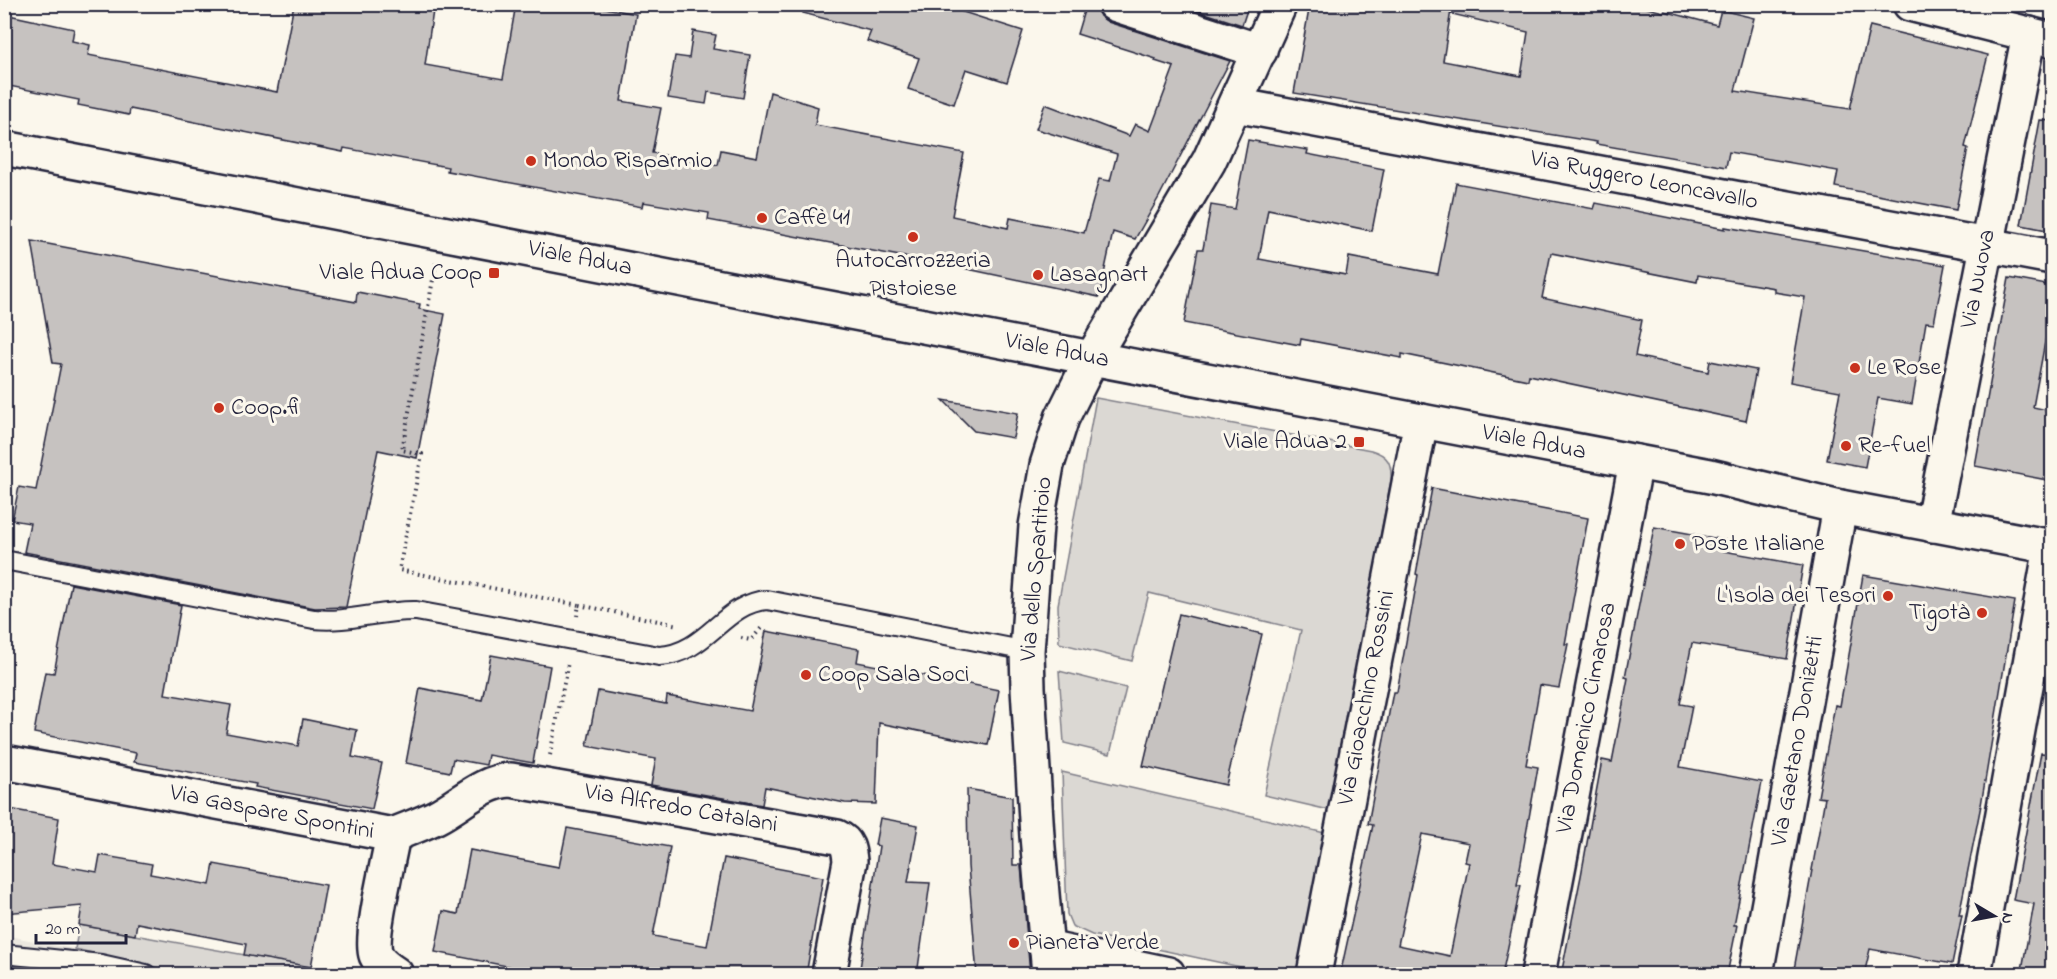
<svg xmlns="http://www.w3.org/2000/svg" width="2057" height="979" font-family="'Indie Flower',sans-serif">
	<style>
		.built { fill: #ebe7df }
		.green { fill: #dbd8d3; stroke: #7e7d87; stroke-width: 1.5 }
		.building { fill: #c6c2c0; stroke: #22223b; stroke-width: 1.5; fill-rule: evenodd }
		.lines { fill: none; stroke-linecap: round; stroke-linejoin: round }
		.service-casing { stroke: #22223b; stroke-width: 22 }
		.minor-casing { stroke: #22223b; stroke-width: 38 }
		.secondary-casing { stroke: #22223b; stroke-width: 38 }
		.path { stroke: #22223b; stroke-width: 4; stroke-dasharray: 1.5 4.5; stroke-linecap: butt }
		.service { stroke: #fbf7ec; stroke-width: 18 }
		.minor { stroke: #fbf7ec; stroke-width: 33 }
		.secondary { stroke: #fbf7ec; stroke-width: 33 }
		.poi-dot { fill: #c8321e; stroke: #fbf7ec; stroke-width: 2 }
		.labels { text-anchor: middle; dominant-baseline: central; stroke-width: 6; stroke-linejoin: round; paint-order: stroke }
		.poi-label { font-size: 24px; fill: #22223b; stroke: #fbf7ec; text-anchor: start }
		.street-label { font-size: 24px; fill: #22223b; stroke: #fbf7ec }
	</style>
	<rect width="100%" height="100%" fill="#fbf7ec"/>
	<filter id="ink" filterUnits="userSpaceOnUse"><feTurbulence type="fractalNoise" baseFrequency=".0167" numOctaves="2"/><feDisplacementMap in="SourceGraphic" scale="12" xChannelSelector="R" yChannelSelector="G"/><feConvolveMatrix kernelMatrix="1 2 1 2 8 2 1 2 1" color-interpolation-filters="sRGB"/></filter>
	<g filter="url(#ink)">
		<polygon class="built" points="4,935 74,949 184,974 5,974"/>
		<g class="green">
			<path d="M1096,398L1371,450C1388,455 1392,463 1391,480L1329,810L1264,795L1301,630L1149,593L1132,661L1059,643L1058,605Z"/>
			<polygon points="1059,671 1126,688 1110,754 1064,743"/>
			<polygon points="1062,772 1325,833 1297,974 1273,974 1092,935 1072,926 1067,914"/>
			<polygon points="79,925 311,967 309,974 184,974 75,949"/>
		</g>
		<g class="building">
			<polygon points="294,4 434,4 425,65 503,79 516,4 585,4 636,14 621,101 661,108 652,153 718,165 721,150 757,157 770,92 818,107 815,125 964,153 952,216 1008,228 1010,218 1084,233 1099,179 1110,181 1117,154 1036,129 1045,104 1129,136 1135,124 1150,131 1174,67 1155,61 1156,59 1077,34 1086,4 1096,4 1100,16 1108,22 1230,61 1159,197 1135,239 1113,232 1099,297 958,267 708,220 709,213 643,202 642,207 447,171 448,167 344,148 343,152 130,109 129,115 78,105 79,100 4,85 4,14 74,29 72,41 90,45 88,55 277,92"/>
			<polygon points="804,4 938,4 1023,31 1007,82 966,69 954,104 908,89 919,58 867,41 871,31 803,13"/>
			<polygon points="1177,4 1249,4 1242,25"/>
			<polygon points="1310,4 1452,4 1443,61 1521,76 1528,32 1452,14 1453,4 1632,4 1663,12 1664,11 1717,25 1721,10 1754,18 1735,91 1850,109 1870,26 1988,55 1965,147 1968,148 1956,210 1835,187 1838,171 1729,152 1726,167 1596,144 1597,142 1294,93"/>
			<polygon points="693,31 716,35 713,49 750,55 743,98 708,92 706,104 668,98 675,56 689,58"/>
			<polygon points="2040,120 2052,121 2052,231 2021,225"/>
			<polygon points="1248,140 1308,150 1307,154 1384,169 1372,231 1268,209 1259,259 1346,275 1349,257 1438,274 1456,183 1594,209 1596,203 1725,229 1725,227 1945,265 1934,323 1926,322 1912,404 1878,398 1865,467 1827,460 1840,391 1790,382 1805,297 1774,292 1774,288 1698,275 1697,282 1551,253 1542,298 1642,320 1635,356 1708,372 1710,361 1756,370 1746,421 1529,375 1528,380 1402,354 1402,358 1301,339 1300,345 1184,323 1198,249 1203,249 1211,205 1235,209"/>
			<polygon points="32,241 356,302 357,292 420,304 419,309 445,314 417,458 378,450 346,607 315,608 24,552 30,523 12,520 19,487 36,490 61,364 53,363"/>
			<polygon points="2009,278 2052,286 2052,304 2033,407 2052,411 2052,481 1975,466"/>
			<polygon points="943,400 1018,413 1013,438 974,431"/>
			<path d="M1432,488L1588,518L1565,644H1568L1559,688L1540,685L1526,765L1538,767L1517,885H1521L1502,975H1340L1373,825L1368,824L1393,692H1397L1418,575L1416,574ZM1422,834L1469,843L1465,862L1469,863L1450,956L1398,945Z"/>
			<polygon points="1654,527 1725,540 1723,551 1803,565 1787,659 1692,643 1680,704 1692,706 1680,767 1762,782 1734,925 1737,925 1727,975 1561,975 1581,876 1602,760 1612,762 1628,678 1625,677"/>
			<polygon points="1863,575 2015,601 1981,805 1959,915 1962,915 1952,964 1870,949 1864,975 1793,975 1825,798 1818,797 1835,705 1840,706"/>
			<polygon points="71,584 181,605 165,694 231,705 226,733 298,746 303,719 357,730 352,757 382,763 372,809 255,787 256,784 134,762 136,753 34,733 45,672 54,673"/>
			<polygon points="1179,614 1262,634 1226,785 1143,766"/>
			<polygon points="766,631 859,649 857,662 999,690 988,745 879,723 876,804 845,803 765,787 762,805 651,785 656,759 587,746 598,691 666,704 667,696 750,711"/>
			<polygon points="491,655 550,666 533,763 488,755 486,765 453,759 450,772 406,763 420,688 482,700"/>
			<polygon points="2041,753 2052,754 2052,975 2021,975 2034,904 2013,900"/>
			<polygon points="967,789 1012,797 1013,865 1021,865 1030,975 977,975 968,866"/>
			<polygon points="4,808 59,818 52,864 97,872 100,855 152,864 150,874 210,885 214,864 326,885 311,967 244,955 246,944 137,923 135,935 79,925 82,906 4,913"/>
			<polygon points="880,818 918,825 908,882 930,883 917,975 859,975 879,846 875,845"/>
			<polygon points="567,828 670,847 653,936 707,946 724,858 823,877 806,975 553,975 435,952 443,911 458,914 470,850 559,867"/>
		</g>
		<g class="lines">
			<g class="service-casing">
				<g id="service">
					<path d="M4,560L314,619C348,623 381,610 416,611L659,656C707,654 723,603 767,600L1027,651"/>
					<polyline points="4,954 101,964 146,974"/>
				</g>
			</g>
			<g class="minor-casing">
				<g id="minor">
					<polyline points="1114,4 1260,51"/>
					<polyline points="1910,4 2052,40"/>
					<polyline points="1235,105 2052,257"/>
					<polyline points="1932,525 2029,34"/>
					<path d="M4,762L393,835C389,858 369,938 376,955C380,964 388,969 396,974"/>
					<path d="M393,835C407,829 422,824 436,817C461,804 483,781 511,780L837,837C848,842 849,850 850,861L829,974"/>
					<polyline points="1046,948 1168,974"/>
					<polyline points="1049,974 1037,836 1028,688 1027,651 1031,594 1036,526 1047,465 1062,418 1092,358"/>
					<polyline points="1314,974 1421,421"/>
					<polyline points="1538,974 1636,462"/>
					<polyline points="1756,974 1840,507"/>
					<polyline points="1974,974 2051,547"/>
				</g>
			</g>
			<g class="secondary-casing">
				<g id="secondary">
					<polyline points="4,148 782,299 1710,476 1840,507 2052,547"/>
					<polyline points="1092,358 1209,161 1280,4"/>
				</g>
			</g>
			<g class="path">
				<polyline points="436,263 402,450 422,454 399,570 579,605 577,616"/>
				<polyline points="579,605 678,625"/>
				<polyline points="741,638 751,640 763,626"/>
				<polyline points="550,755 568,662"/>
			</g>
			<use href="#service" class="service"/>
			<use href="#minor" class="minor"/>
			<use href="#secondary" class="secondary"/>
		</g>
	</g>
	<g class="poi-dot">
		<circle cx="531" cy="161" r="6"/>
		<circle cx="762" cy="218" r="6"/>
		<circle cx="913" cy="237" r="6"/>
		<rect x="488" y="267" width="12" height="12" rx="3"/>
		<circle cx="1038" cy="275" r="6"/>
		<circle cx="1855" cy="368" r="6"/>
		<circle cx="219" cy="408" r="6"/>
		<rect x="1353" y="436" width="12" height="12" rx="3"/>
		<circle cx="1846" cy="446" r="6"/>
		<circle cx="1680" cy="544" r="6"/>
		<circle cx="1888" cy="596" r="6"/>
		<circle cx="1982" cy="613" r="6"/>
		<circle cx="806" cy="675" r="6"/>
		<circle cx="1014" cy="943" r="6"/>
	</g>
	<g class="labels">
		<g class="poi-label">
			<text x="543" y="161">Mondo Risparmio</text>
			<text x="774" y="218">Caffè 41</text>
			<text x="913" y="261" text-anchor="middle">Autocarrozzeria<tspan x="913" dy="28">Pistoiese</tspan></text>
			<text x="482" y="273" text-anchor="end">Viale Adua Coop</text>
			<text x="1050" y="275">Lasagnart</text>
			<text x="1867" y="368">Le Rose</text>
			<text x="231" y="408">Coop.fi</text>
			<text x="1347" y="442" text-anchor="end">Viale Adua 2</text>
			<text x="1858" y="446">Re-fuel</text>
			<text x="1692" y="544">Poste Italiane</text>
			<text x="1876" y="596" text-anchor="end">L'Isola dei Tesori</text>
			<text x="1970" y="613" text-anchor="end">Tigotà</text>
			<text x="818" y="675">Coop Sala Soci</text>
			<text x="1026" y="943">Pianeta Verde</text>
		</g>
		<g class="street-label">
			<text transform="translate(1644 181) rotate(11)">Via Ruggero Leoncavallo</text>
			<text transform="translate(580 259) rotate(11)">Viale Adua</text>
			<text transform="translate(1979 279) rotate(-79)">Via Nuova</text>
			<text transform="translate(1057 351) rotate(11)">Viale Adua</text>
			<text transform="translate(1534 443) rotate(11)">Viale Adua</text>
			<text transform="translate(1037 569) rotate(-85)">Via dello Spartitoio</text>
			<text transform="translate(1367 698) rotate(-79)">Via Gioacchino Rossini</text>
			<text transform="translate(1587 718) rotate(-79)">Via Domenico Cimarosa</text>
			<text transform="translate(1798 741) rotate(-80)">Via Gaetano Donizetti</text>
			<text transform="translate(681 809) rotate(10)">Via Alfredo Catalani</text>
			<text transform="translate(272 813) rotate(11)">Via Gaspare Spontini</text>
		</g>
	</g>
	<rect width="2057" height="979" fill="none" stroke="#fbf7ec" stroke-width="24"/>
	<rect x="12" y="12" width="2033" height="955" fill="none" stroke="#22223b" stroke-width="2" filter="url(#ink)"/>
	<g transform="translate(1994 916) rotate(100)" stroke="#fbf7ec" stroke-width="4.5" paint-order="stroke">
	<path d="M0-4.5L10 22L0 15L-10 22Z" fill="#22223b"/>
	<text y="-9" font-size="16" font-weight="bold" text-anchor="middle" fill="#22223b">N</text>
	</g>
	<path d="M36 934v9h90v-9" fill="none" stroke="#22223b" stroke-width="3"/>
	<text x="45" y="934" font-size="18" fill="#22223b" stroke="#fbf7ec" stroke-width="4.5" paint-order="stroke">20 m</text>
</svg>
